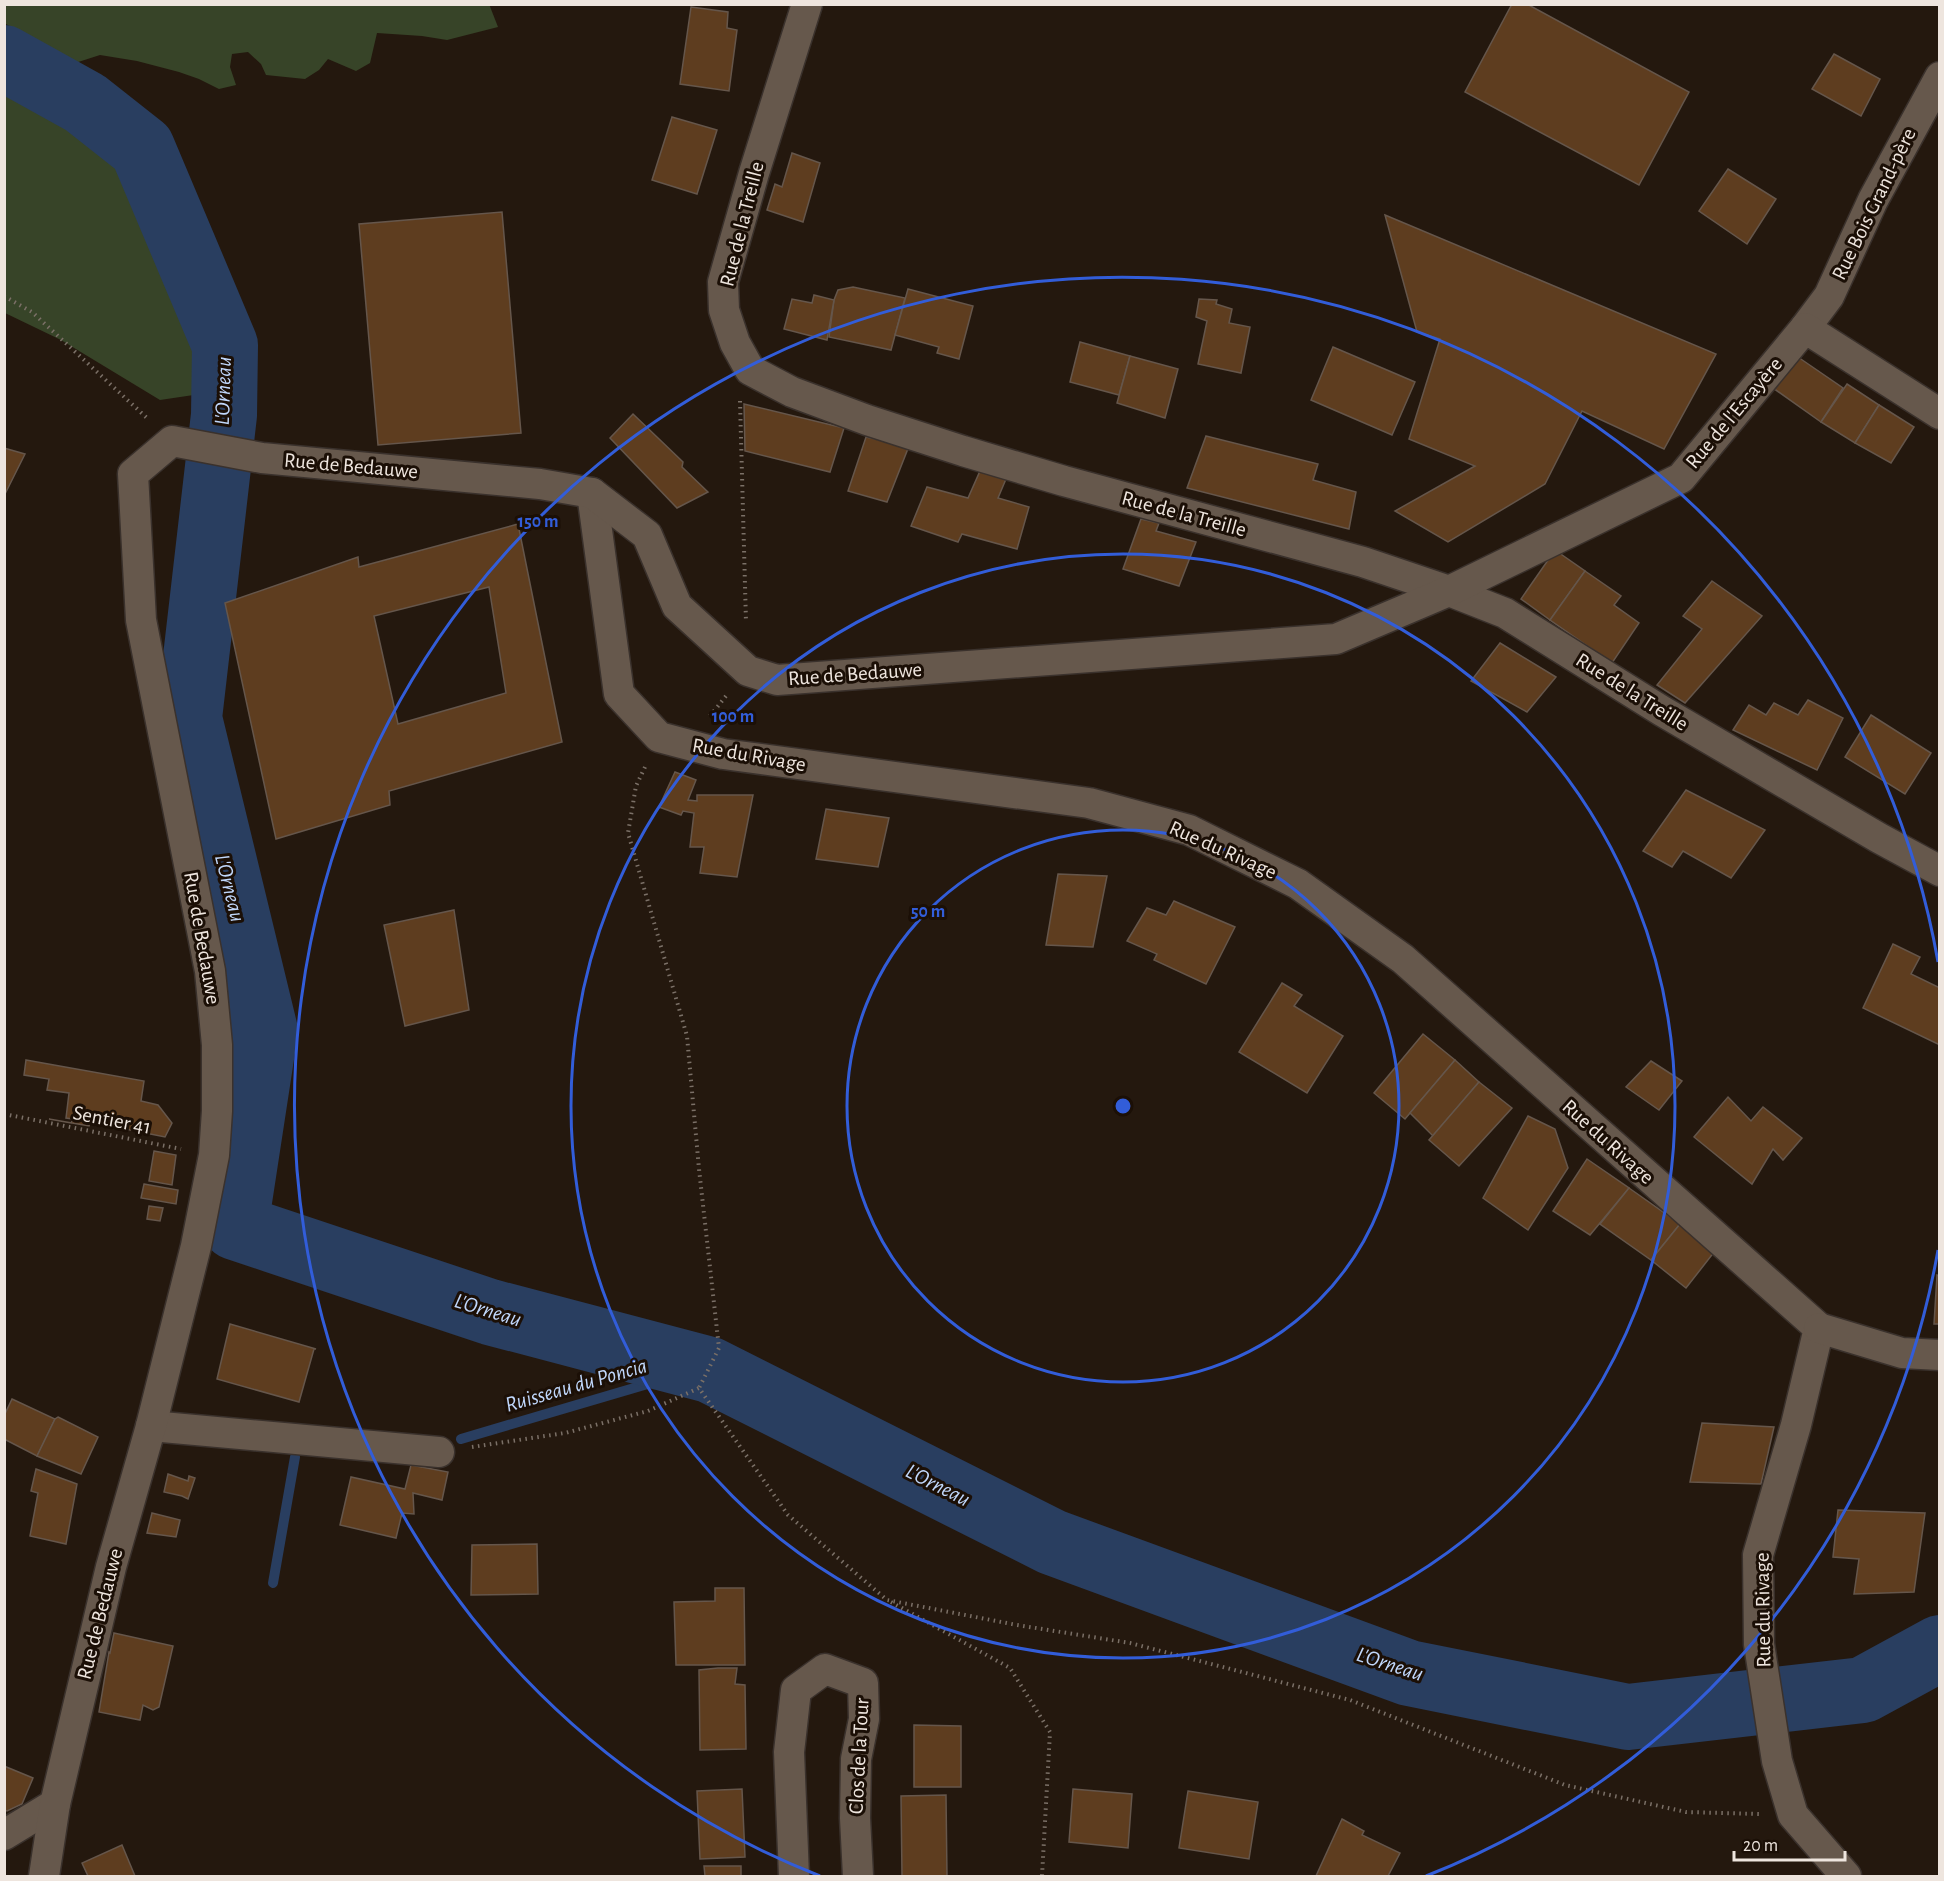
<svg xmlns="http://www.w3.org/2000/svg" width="1944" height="1881" font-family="'Alegreya Sans',sans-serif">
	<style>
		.green { fill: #374428 }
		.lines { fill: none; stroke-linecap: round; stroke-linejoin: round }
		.stream { stroke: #293e60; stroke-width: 10 }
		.river { stroke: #293e60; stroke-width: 66 }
		.building { fill: #5e3d1f; stroke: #65564b; stroke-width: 1.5; fill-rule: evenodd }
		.minor-casing { stroke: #3a312c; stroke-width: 33 }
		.path { stroke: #7b7067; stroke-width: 4; stroke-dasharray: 1.5 4.5; stroke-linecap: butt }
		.minor { stroke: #66584c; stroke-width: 30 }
		.ring { fill: none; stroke: #325dd9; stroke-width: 3 }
		.labels { text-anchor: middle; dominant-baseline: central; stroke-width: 6; stroke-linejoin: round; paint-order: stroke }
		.street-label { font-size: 21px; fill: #eee5de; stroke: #1b0f06 }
		.water-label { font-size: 22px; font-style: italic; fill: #c0d7fb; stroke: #1b0f06 }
		.centre { fill: #325dd9; stroke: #1b0f06; stroke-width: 3 }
		.ring-label { font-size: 18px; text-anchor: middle; font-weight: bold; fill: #325dd9; stroke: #1b0f06; stroke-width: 6; stroke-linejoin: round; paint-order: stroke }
	</style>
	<rect width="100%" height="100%" fill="#24180e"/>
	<g class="green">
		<polygon points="489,4 498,27 447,40 422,36 377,33 370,63 356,71 328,59 319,70 305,79 266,75 261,64 248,52 232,54 230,67 236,85 219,89 199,79 179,72 137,61 100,55 72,64 49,47 4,23 5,4"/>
		<polygon points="5,76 93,126 124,158 202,335 207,393 160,400 61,340 5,313"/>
	</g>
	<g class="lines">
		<g class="stream">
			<polyline points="461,1439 702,1368"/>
			<polyline points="273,1583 295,1457"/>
		</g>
		<polyline class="river" points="4,58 85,103 142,148 225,345 224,415 189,718 265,1031 235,1227 490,1312 710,1370 1052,1542 1409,1673 1628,1717 1863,1690 1940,1648"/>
	</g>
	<g class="building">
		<polygon points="1512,4 1527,4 1689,92 1639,185 1465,92"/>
		<polygon points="691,7 728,12 727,28 737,30 729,91 680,84"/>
		<polygon points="1834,54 1880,79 1861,116 1812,89"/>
		<polygon points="672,117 717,130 697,194 652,180"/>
		<polygon points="792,153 820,163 803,222 767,210 775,184 782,187"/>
		<polygon points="1728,169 1776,199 1747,244 1699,211"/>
		<polygon points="502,212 521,433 378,445 359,224"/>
		<polygon points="1385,215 1716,354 1664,449 1582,411 1545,484 1448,542 1395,511 1475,466 1409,439 1440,339 1417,332"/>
		<polygon points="853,287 905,298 891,350 829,337 834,300 838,290"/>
		<polygon points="908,289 973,306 959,359 937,353 939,347 895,335"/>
		<polygon points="814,295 834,300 827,340 784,329 792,299 812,303"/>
		<polygon points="1199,299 1217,300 1216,304 1232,309 1229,323 1250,327 1241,373 1198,364 1207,321 1196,317"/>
		<polygon points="1080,342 1130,356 1119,395 1070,382"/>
		<polygon points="1333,347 1415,382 1392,435 1311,400"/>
		<polygon points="1795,355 1843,388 1821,422 1773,388"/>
		<polygon points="1130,356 1178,369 1165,418 1117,403"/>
		<polygon points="1847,384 1879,405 1855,443 1821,422"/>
		<polygon points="744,404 844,428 830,472 745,451"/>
		<polygon points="1879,405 1914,427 1891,463 1855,443"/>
		<polygon points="633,414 683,462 682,467 708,492 677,508 610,438"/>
		<polygon points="1206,436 1318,464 1313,480 1356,492 1349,529 1187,488"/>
		<polygon points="866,437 909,446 887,502 848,491"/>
		<polygon points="4,448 25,454 4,496"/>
		<polygon points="980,471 1006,479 998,498 1029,507 1017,549 962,534 958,542 911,526 927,487 968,498"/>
		<polygon points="1141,519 1159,523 1156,531 1196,542 1179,586 1123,569"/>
		<path d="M518,524L562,742L389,791L390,805L276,839L225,603L358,557L359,567ZM489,587L506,693L398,724L374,616Z"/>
		<polygon points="1555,550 1585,571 1550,620 1521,599"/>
		<polygon points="1585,571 1621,596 1614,605 1639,623 1612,663 1550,620"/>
		<polygon points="1712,581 1762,616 1685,703 1657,685 1702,629 1683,616"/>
		<polygon points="1500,643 1556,677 1527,712 1471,681"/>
		<polygon points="1808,700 1843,718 1817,770 1733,730 1749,705 1766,715 1774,703 1798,715"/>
		<polygon points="1871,715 1931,753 1905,794 1845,757"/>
		<polygon points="675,772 696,780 688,800 697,801 697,795 753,795 737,877 700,873 704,847 690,847 694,813 683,811 681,815 659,807"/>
		<polygon points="1686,790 1765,830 1731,878 1683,851 1672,867 1643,851"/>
		<polygon points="826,809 889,818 878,867 816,859"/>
		<polygon points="1058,874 1107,876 1093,947 1046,945"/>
		<polygon points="1174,901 1235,927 1206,984 1154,960 1157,954 1127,941 1147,908 1166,915"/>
		<polygon points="454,910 469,1010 405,1026 384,925"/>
		<polygon points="1893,944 1920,957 1911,974 1940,988 1940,1045 1863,1008"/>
		<polygon points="1282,983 1302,995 1294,1006 1343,1036 1307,1093 1239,1052"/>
		<polygon points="1423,1034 1455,1060 1405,1119 1374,1093"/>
		<polygon points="26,1060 144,1081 141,1101 158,1105 172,1123 165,1137 90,1122 89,1126 49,1119 71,1123 73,1119 66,1118 69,1093 47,1090 49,1079 24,1075"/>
		<polygon points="1455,1060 1479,1082 1433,1136 1410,1113"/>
		<polygon points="1651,1061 1682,1081 1659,1110 1626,1087"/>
		<polygon points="1479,1082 1512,1108 1459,1166 1429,1140"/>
		<polygon points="1728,1097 1751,1121 1763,1107 1802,1138 1783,1160 1773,1149 1752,1184 1694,1137"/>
		<polygon points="1528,1116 1555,1129 1568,1168 1528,1230 1483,1198"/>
		<polygon points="154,1151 176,1155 172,1185 149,1181"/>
		<polygon points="1587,1159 1629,1188 1590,1235 1553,1211"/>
		<polygon points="144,1184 178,1190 176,1204 141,1198"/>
		<polygon points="1629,1188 1680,1224 1651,1260 1600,1224"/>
		<polygon points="149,1206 163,1208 160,1221 147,1219"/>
		<polygon points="1680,1224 1715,1251 1686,1288 1651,1260"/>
		<polygon points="1937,1275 1940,1276 1940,1324 1934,1324"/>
		<polygon points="230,1324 316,1349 314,1349 299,1402 217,1379"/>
		<polygon points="12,1399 55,1419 37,1456 4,1439 4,1416"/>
		<polygon points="58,1417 98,1437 81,1474 37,1456 55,1419"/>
		<polygon points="1702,1423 1774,1427 1761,1484 1690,1482"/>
		<polygon points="411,1465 448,1472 442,1500 413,1493 414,1514 402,1513 396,1538 340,1525 351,1477 405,1489"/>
		<polygon points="36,1469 77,1484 66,1544 30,1536 38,1493 31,1491"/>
		<polygon points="168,1474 188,1481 189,1476 195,1478 188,1499 182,1496 164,1492"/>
		<polygon points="1838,1510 1925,1513 1914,1592 1854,1594 1859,1559 1833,1557"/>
		<polygon points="152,1513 180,1520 176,1537 147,1533"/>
		<polygon points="537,1544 538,1594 471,1595 472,1545"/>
		<polygon points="715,1588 744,1588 745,1665 676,1665 674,1602 715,1601"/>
		<polygon points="114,1633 173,1646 159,1707 153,1710 143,1705 140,1720 99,1712 109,1652 110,1653"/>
		<polygon points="718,1668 737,1668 735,1684 745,1685 746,1749 700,1750 699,1670"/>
		<polygon points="914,1725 961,1726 961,1787 914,1787"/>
		<polygon points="4,1766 33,1778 22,1804 7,1811 4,1810"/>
		<polygon points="742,1789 745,1857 700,1859 697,1791"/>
		<polygon points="1073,1789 1132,1794 1128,1848 1069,1842"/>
		<polygon points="1188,1791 1258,1802 1249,1859 1179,1848"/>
		<polygon points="946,1795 947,1876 902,1876 901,1796"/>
		<polygon points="1342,1819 1364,1831 1362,1835 1400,1853 1388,1876 1316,1876"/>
		<polygon points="122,1845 135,1876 88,1876 82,1863"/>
		<polygon points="704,1866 741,1866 741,1876 705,1876"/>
	</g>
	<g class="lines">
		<g class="minor-casing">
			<g id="minor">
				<polyline points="807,4 754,173 723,282 724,310 735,343 750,370 792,392 867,420 963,451 1064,481 1363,562 1449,591 1505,613 1662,711 1879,838 1940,871"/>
				<polyline points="1805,328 1829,296 1873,200 1940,77"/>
				<polyline points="592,493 619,694 659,737 723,754 1089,803 1189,830 1298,884 1403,959 1819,1328 1796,1425 1758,1555 1759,1644 1777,1761 1793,1815 1846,1876"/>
				<polyline points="1819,1328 1902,1353 1940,1355"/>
				<polyline points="151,1426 439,1452"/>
				<polyline points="4,1835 55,1804"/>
				<polyline points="44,1876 55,1804 111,1567 151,1426 196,1246 214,1155 217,1111 217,1045 210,971 141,620 133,474 172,441 262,458 540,484 592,493 647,535 677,606 748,671 777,680 1336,639 1449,591 1681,478 1805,328 1940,414"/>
				<polyline points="794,1876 789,1752 796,1690 825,1669 863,1683 864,1719 856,1759 855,1818 858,1876"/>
			</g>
		</g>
		<g class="path">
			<polyline points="4,296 32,312 147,418"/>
			<polyline points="740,401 746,622"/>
			<polyline points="710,716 726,696"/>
			<polyline points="645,767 636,786 628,833 687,1036 699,1169 719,1348 699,1388"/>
			<polyline points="4,1114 181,1149"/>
			<polyline points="472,1447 565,1433 648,1411 699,1388 788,1515 887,1600 1017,1625 1130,1643 1350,1700 1565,1785 1686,1812 1759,1814"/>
			<polyline points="891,1602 1010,1668 1050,1732 1042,1876"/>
		</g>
		<use href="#minor" class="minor"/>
	</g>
	<g class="ring">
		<circle cx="1123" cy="1106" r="276"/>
		<circle cx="1123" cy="1106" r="552"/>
		<path d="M1938 1250A828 828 0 0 1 1426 1876M820 1876A828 828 0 1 1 1938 962"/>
	</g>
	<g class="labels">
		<g class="street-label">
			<text transform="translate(1874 204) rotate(-64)">Rue Bois Grand-père</text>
			<text transform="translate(742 224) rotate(-76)">Rue de la Treille</text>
			<text transform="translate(1734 413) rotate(-50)">Rue de l'Escayère</text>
			<text transform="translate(351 466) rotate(5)">Rue de Bedauwe</text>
			<text transform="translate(1184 514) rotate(15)">Rue de la Treille</text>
			<text transform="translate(855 674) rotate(-4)">Rue de Bedauwe</text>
			<text transform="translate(1632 692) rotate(32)">Rue de la Treille</text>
			<text transform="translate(749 755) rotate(10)">Rue du Rivage</text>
			<text transform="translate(1223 850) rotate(24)">Rue du Rivage</text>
			<text transform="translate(202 938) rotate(80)">Rue de Bedauwe</text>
			<text transform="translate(112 1120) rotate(11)">Sentier 41</text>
			<text transform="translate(1608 1142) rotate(42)">Rue du Rivage</text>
			<text transform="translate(1763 1610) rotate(-91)">Rue du Rivage</text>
			<text transform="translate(100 1614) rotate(-76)">Rue de Bedauwe</text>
			<text transform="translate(859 1756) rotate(-87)">Clos de la Tour</text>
		</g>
		<g class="water-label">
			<text transform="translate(223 391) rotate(-88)">L'Orneau</text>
			<text transform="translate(230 888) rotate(76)">L'Orneau</text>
			<text transform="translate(488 1310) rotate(17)">L'Orneau</text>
			<text transform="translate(576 1385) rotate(-16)">Ruisseau du Poncia</text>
			<text transform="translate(938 1485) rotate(27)">L'Orneau</text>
			<text transform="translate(1390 1664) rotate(18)">L'Orneau</text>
		</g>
	</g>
	<circle cx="1123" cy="1106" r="9" class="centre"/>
	<g class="ring-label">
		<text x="538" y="527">150 m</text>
		<text x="733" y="722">100 m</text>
		<text x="928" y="917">50 m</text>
	</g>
	<rect width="1944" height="1881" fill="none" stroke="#eee5de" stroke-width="12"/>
	<path d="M1734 1851v9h111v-9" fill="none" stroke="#eee5de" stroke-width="3"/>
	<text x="1743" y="1851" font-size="18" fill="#eee5de" stroke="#1b0f06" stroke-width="4.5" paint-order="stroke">20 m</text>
</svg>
